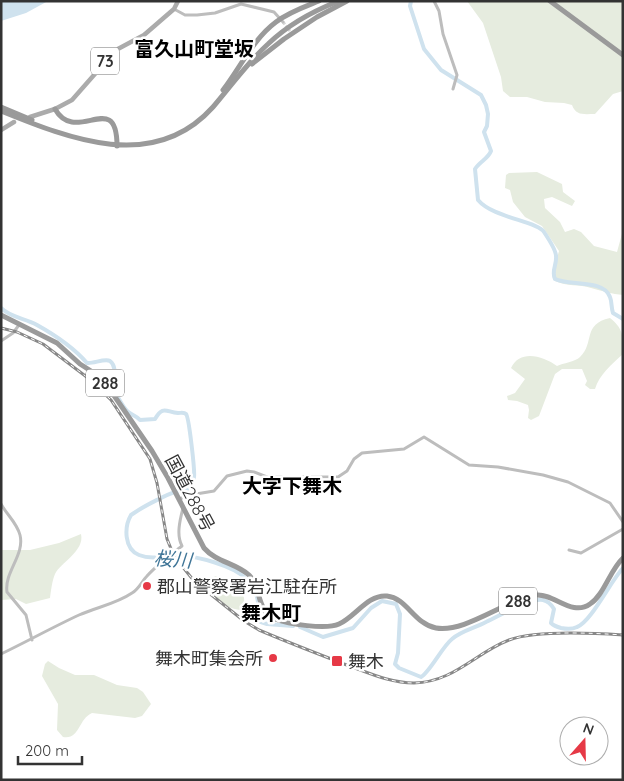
<svg xmlns="http://www.w3.org/2000/svg" width="624" height="781" font-family="Quicksand,'Noto Sans JP',sans-serif">
	<style>
		.green { fill: #e6ecdf }
		.water { fill: #cfe2ee }
		.lines { fill: none; stroke-linecap: round; stroke-linejoin: round }
		.river { stroke: #cfe2ee; stroke-width: 4 }
		.secondary-tunnel { stroke: #d6d6d6; stroke-width: 3; stroke-dasharray: 3 1.5; stroke-linecap: butt }
		.secondary { stroke: #bdbdbd; stroke-width: 3 }
		.primary { stroke: #ababab; stroke-width: 4.5 }
		.highway { stroke: #9a9a9a; stroke-width: 5 }
		.rail-casing { stroke: #888; stroke-width: 3 }
		.rail { stroke: #fff; stroke-width: 1; stroke-dasharray: 4; stroke-linecap: butt }
		.poi-dot { fill: #e63946; stroke: #fff; stroke-width: 2 }
		.labels { text-anchor: middle; dominant-baseline: central; stroke-width: 5; stroke-linejoin: round; paint-order: stroke }
		.shield { fill: #fff; stroke: #707070; stroke-width: 1 }
		.shield-label { font-size: 16px; font-weight: bold; fill: #333 }
		.street-label { font-size: 18px; fill: #333; stroke: #fff }
		.poi-label { font-size: 18px; fill: #333; stroke: #fff; text-anchor: start }
		.water-label { font-size: 19px; font-style: italic; fill: #3f7597; stroke: #fff }
		.quarter-label { font-size: 20px; font-weight: bold; fill: #000; stroke: #fff }
	</style>
	<rect width="100%" height="100%" fill="#fff"/>
	<g class="green">
		<path d="M467,1H623V91L613,94L595,114C584,114 576,116 572,105L564,103L545,102L527,97H510L503,91L501,77L483,23Z"/>
		<path d="M537,172L562,184L563,192L575,201L572,206L552,197L544,199L545,208L560,222L565,232L574,229L581,232L594,246L617,252L623,230V295C612,294 602,291 591,288C579,284 567,287 555,281L553,271L559,251L542,226L525,217L513,202L510,190L505,188L506,175L509,173Z"/>
		<path d="M610,318C624,329 623,337 623,354C612,364 599,375 595,389H590L585,385L587,381L582,369H562L555,374L539,416L531,420L528,418L529,410L528,405L517,401L508,400L507,396L515,393L525,379L511,368C520,349 543,356 557,366C563,363 575,362 580,357C595,343 582,324 610,318Z"/>
		<path d="M81,534C85,551 60,563 55,574C52,581 51,591 50,598L26,604L16,599L1,600V550H30L59,543Z"/>
		<path d="M215,576C221,578 221,580 225,583C236,591 252,593 240,610C225,609 201,591 215,576Z"/>
		<path d="M48,661L59,668L75,675H94L117,685L137,688L143,692L151,704L142,716L135,718L92,713C78,719 80,740 63,737L57,730L58,704L42,676L45,664Z"/>
	</g>
	<polygon class="water" points="1,1 48,1 26,13 1,21"/>
	<g class="lines">
		<g class="river">
			<path d="M411,1L410,6L424,49L441,70L481,95L486,105L488,114L487,126L484,132L491,151C488,159 480,161 475,169L478,200C493,218 537,221 544,232C548,238 556,250 556,256C557,265 551,271 555,279C568,286 604,279 610,297C612,302 611,307 613,313L623,319"/>
			<path d="M1,308C11,318 25,318 37,325C55,335 73,347 87,363C93,364 105,358 110,361C118,367 113,380 114,388C114,392 124,408 127,411C131,415 137,416 140,420L155,419C163,405 166,412 178,413C181,413 184,412 186,414C189,417 195,471 194,477C193,481 189,487 187,490C176,488 141,508 131,515C124,527 124,549 139,555C152,560 167,556 181,556C197,556 234,566 245,578C251,584 259,596 258,605C257,611 254,614 255,620L267,624L293,626"/>
			<path d="M300,627L323,637L353,628L371,608L382,601L396,604L400,614L398,653L395,664L399,668L421,677C430,672 442,647 452,639C461,631 475,628 486,622C500,616 528,598 543,600C548,601 551,604 554,609L551,623C554,626 557,627 561,628C566,629 573,629 577,627C591,622 610,582 623,568"/>
		</g>
		<polyline class="secondary-tunnel" points="283,22 290,31"/>
		<g class="secondary">
			<polyline points="434,1 439,11 443,34 457,75 453,89"/>
			<polyline points="174,9 185,15 197,15 215,13 241,4 274,12 283,22"/>
			<polyline points="1,341 13,333 19,325"/>
			<polyline points="179,499 190,495 214,491 227,476 247,471 254,472 267,477 338,477 347,471 354,459 362,453 404,449 424,437 469,465 498,467 543,475 568,482 610,503 623,522"/>
			<path d="M1,504C7,515 17,523 20,535C25,555 4,572 7,592L26,615L32,640"/>
			<polyline points="569,550 581,553 623,529"/>
			<path d="M1,654C28,641 53,627 79,615C97,607 116,604 132,593C139,589 142,581 147,576C157,565 170,555 182,546C176,535 180,520 183,508"/>
		</g>
		<g class="primary">
			<polyline points="30,117 55,109 72,100 116,50 144,35 174,9 178,1"/>
			<polyline points="1,130 14,122"/>
		</g>
		<g class="highway">
			<polyline points="550,1 623,55"/>
			<polyline points="252,64 284,39 317,17 347,1"/>
			<path d="M223,90C240,68 253,39 276,22C289,12 304,7 319,1"/>
			<polyline points="1,107 32,120"/>
			<path d="M55,109C76,146 117,88 117,146"/>
			<path d="M1,111C70,139 154,173 213,107C231,86 247,63 268,44C288,25 313,11 339,1"/>
			<path d="M1,315L57,343L80,364L102,378L152,451L168,478L204,548C216,562 236,563 249,575C259,585 257,598 264,609C266,614 270,618 275,619C288,624 326,630 339,624C355,617 368,594 387,596C407,598 414,624 436,628C466,633 505,600 536,595C554,593 572,617 590,604C604,595 610,570 623,558"/>
		</g>
		<g class="rail-casing">
			<path id="rail" d="M1,328L17,332L43,344L88,378L111,400L150,459L157,483L167,539L174,556L194,581L244,621L259,630C287,642 316,653 344,664C367,672 389,683 414,683C454,682 475,653 509,640C536,630 593,633 623,635"/>
		</g>
		<use href="#rail" class="rail"/>
	</g>
	<g class="poi-dot">
		<circle cx="147" cy="586" r="5"/>
		<circle cx="273" cy="658" r="5"/>
		<rect x="331" y="655" width="12" height="12" rx="2.5"/>
	</g>
	<g class="labels">
		<g class="shield">
			<rect x="91" y="47.5" width="28" height="27" rx="4"/>
			<rect x="86" y="369.5" width="38" height="27" rx="4"/>
			<rect x="499" y="587.5" width="38" height="27" rx="4"/>
		</g>
		<g class="shield-label">
			<text x="105" y="61">73</text>
			<text x="105" y="383">288</text>
			<text x="518" y="601">288</text>
		</g>
		<g class="street-label">
			<text transform="translate(190 493) rotate(62)">国道288号</text>
		</g>
		<g class="poi-label">
			<text x="157" y="586">郡山警察署岩江駐在所</text>
			<text x="263" y="658" text-anchor="end">舞木町集会所</text>
			<text x="348" y="661">舞木</text>
		</g>
		<g class="water-label">
			<text transform="translate(173 559) rotate(4)">桜川</text>
		</g>
		<g class="quarter-label">
			<text x="194" y="48">富久山町堂坂</text>
			<text x="292" y="485">大字下舞木</text>
			<text x="271" y="612">舞木町</text>
		</g>
	</g>
	<rect width="624" height="781" fill="none" stroke="#333333" stroke-width="5"/>
	<g transform="translate(584 741) rotate(20)"><circle r="24" fill="#ffffff" stroke="#adadad"/>
	<path d="M0-4L9 19L0 12L-9 19Z" fill="#e63946"/>
	<text y="-8" font-size="14" font-weight="bold" text-anchor="middle" fill="#333333">N</text>
	</g>
	<path d="M18 756v8h64v-8" fill="none" stroke="#333333" stroke-width="2.5"/>
	<text x="25" y="756" font-size="15" fill="#333333" stroke="#ffffff" stroke-width="4" paint-order="stroke">200 m</text>
</svg>
